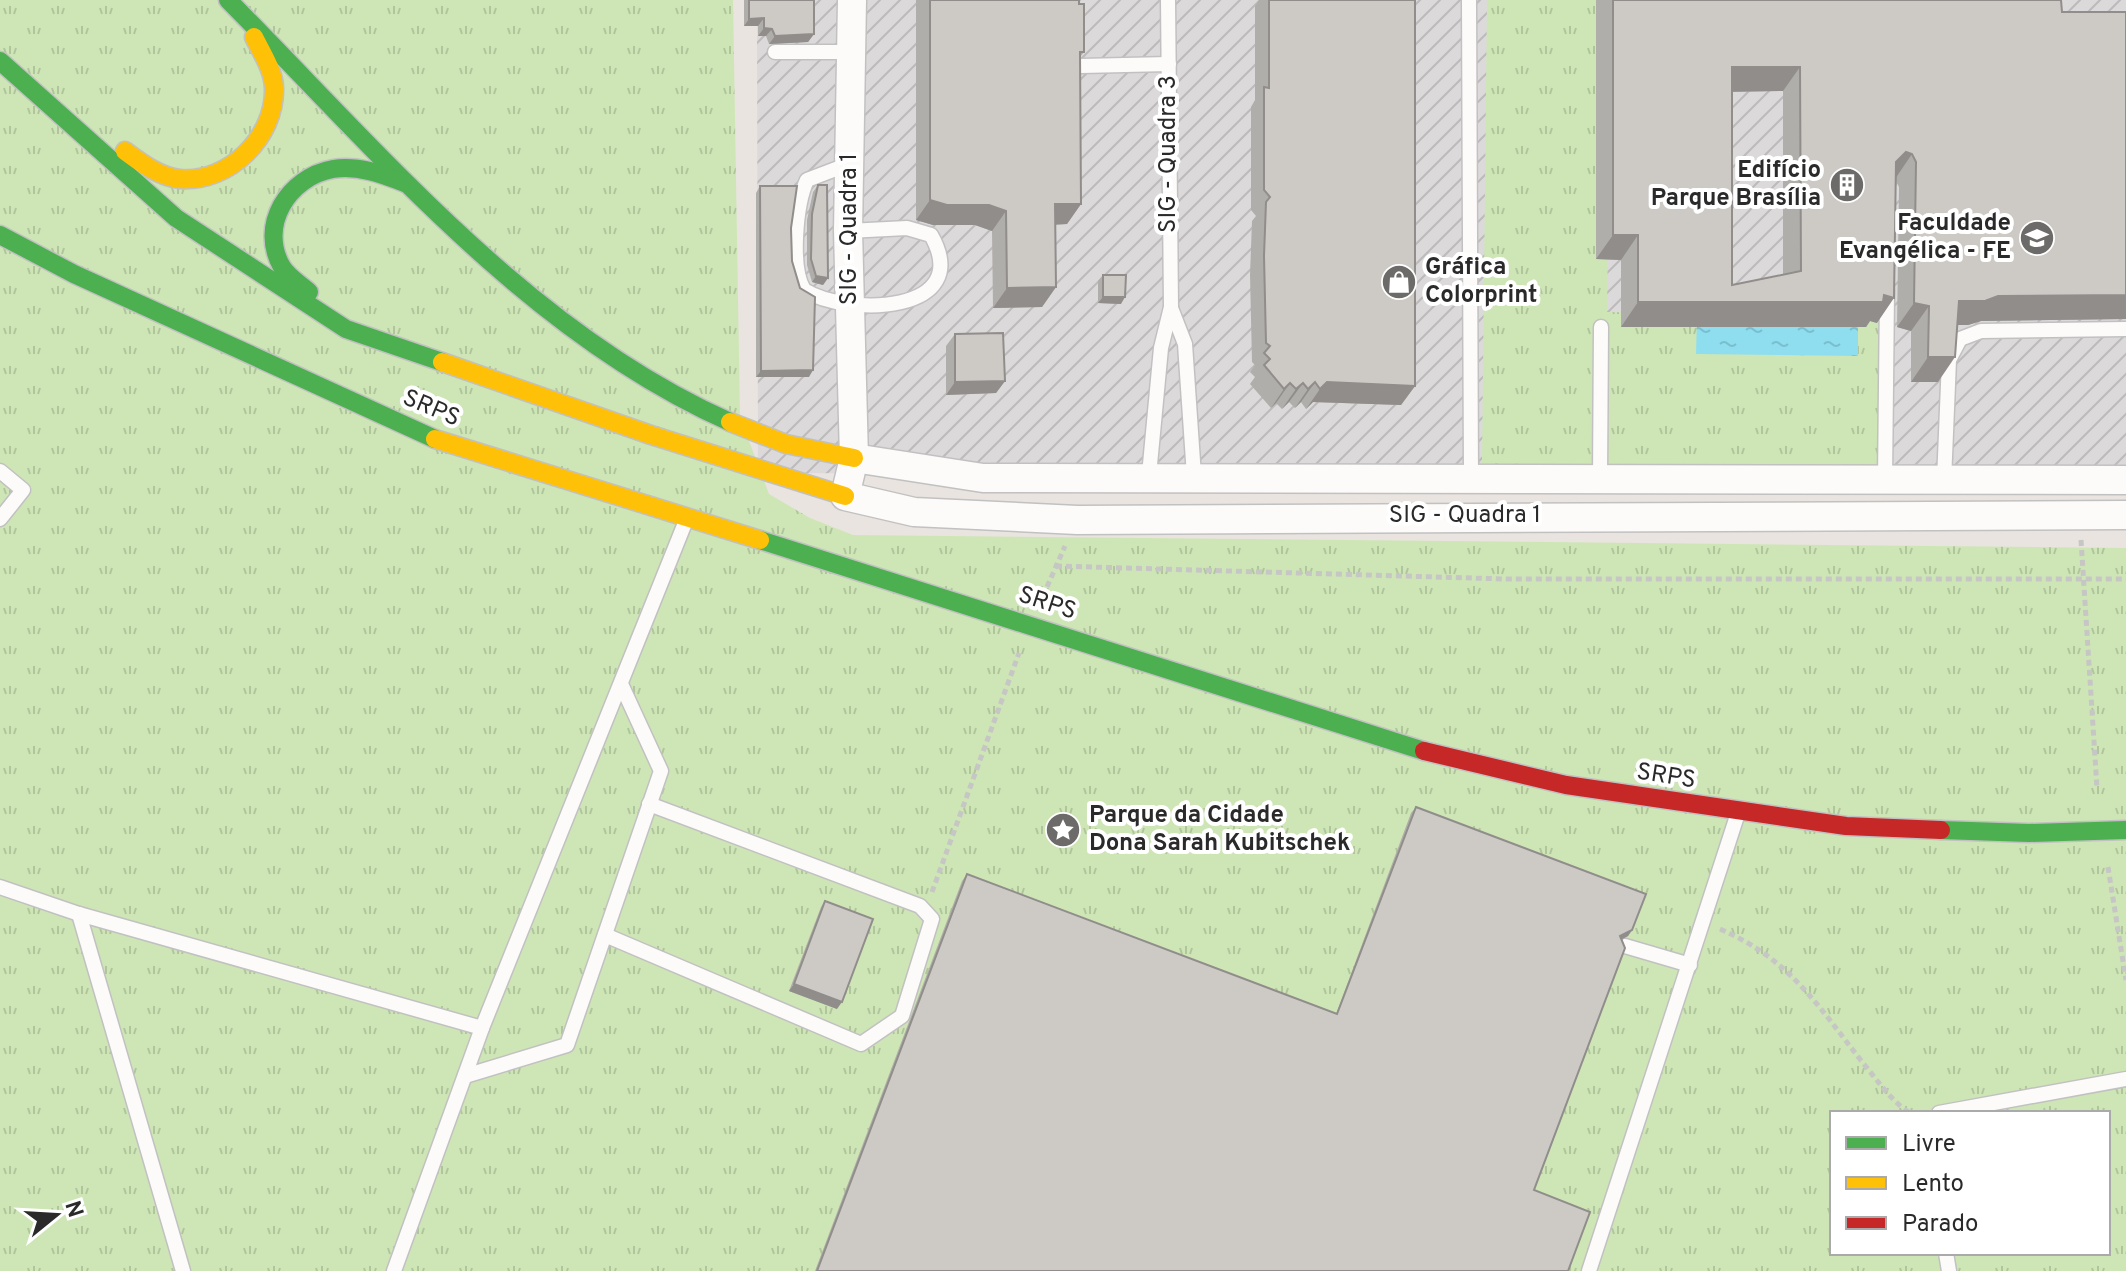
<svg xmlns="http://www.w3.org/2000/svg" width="2126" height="1271" font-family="Overpass,sans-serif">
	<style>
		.industrial { fill: url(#industrial-furrows) }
		.park { fill: url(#park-tufts); fill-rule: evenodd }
		.water { fill: url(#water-ripples) }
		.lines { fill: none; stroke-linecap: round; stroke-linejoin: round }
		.lane-casing { stroke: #c2c1c1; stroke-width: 17 }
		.street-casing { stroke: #c2c1c1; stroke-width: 31 }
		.fast-casing { stroke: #c2c1c1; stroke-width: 21 }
		.slow-casing { stroke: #c2c1c1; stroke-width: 21 }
		.jam-casing { stroke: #c2c1c1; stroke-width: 21 }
		.path { stroke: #c6c6c5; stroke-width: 5; stroke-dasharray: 6 4; stroke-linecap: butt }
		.lane { stroke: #fcfbfa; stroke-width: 14 }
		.street { stroke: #fcfbfa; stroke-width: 28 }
		.fast { stroke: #4caf50; stroke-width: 18 }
		.slow { stroke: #ffc107; stroke-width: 18 }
		.jam { stroke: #c62828; stroke-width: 18 }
		.wall { fill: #b0aeaa; fill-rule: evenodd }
		.shaded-wall { fill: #908d8b }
		.building { fill: #cdcac6; stroke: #908d8b; stroke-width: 2; fill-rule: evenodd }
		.labels { text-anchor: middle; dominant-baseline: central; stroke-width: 8; stroke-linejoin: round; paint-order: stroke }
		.street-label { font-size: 24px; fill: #2a2a2a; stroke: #fff }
		.poi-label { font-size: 24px; font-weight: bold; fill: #2a2a2a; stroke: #fff; text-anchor: end }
	</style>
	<defs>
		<pattern id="industrial-furrows" width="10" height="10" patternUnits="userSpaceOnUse" patternTransform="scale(2)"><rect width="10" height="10" fill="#dcd9db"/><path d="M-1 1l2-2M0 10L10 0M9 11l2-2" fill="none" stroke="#bdbabc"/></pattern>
		<pattern id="park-tufts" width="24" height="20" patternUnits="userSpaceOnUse" patternTransform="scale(2)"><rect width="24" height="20" fill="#cee6b6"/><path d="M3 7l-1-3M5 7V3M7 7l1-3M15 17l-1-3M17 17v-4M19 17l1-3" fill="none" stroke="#b1c59d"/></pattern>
		<pattern id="water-ripples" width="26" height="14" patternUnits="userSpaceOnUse" patternTransform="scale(2)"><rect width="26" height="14" fill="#8edef0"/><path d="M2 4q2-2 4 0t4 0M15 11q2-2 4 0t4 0" fill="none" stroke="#7bbfce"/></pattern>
	</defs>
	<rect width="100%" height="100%" fill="#e9e4df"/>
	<polygon class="industrial" points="757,0 2126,0 2126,477 758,473"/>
	<g class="park">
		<path d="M0,0H733L740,417L769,494L810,518L853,535L2126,548V1271H0ZM1832,1113H2108V1253H1832Z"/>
		<polygon points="1487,0 1611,0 1607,312 1882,317 1880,469 1482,463"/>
	</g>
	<polygon class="water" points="1697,317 1858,318 1858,356 1696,354"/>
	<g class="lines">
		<g class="lane-casing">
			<g id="lane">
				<polyline points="1469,0 1471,478"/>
				<polyline points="775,52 851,52"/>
				<polyline points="1081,66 1169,64"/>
				<path d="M848,231L907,228L931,235C976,314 847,317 804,290C790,267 796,204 807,180L849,164"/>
				<polyline points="1171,308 1185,344 1194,476"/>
				<polyline points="0,471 23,490 0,519"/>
				<polyline points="1149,475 1161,348 1171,307 1168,0"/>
				<polyline points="1600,478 1601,327"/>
				<polyline points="1885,479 1887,291"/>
				<polyline points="1944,481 1949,360 1960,339 1981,331 2126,329"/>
				<polyline points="0,887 79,914 482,1028 687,518"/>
				<polyline points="79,914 183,1271"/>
				<polyline points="605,935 861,1044 902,1016 932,919 920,906 649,804"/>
				<polyline points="1625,946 1690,965"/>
				<polyline points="465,1076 567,1045 661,771 621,684"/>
				<polyline points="1939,1113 2126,1079"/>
				<polyline points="1946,1253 1949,1271"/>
				<polyline points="394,1271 482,1028"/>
				<polyline points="1589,1271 1738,813"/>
			</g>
		</g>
		<g class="street-casing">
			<g id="street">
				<polyline points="852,0 848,231 854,458 845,496 914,512 1077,520 2126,515"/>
				<polyline points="854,458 983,478 2126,480"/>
			</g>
		</g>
		<g class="fast-casing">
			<g id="fast">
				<path d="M228,0C380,153 529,333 730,422"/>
				<polyline points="0,61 176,218 346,329 442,362"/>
				<polyline points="0,235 74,274 435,439"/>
				<path d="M309,292C300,284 288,277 282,267C258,226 288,177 333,169C358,165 382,174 405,183"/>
				<polyline points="760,540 1424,751"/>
				<polyline points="1941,830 2029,833 2126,830"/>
			</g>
		</g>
		<g class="slow-casing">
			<g id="slow">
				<path d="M125,151C141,163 160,177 180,179C229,183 275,137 274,89C274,71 262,53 254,37"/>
				<polyline points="442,362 651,435 845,496"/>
				<polyline points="730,422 786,444 854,458"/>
				<polyline points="435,439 760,540"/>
			</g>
		</g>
		<g class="jam-casing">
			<polyline id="jam" points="1424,751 1566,785 1846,826 1941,830"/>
		</g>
		<g class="path">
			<polyline points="2081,540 2097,788"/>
			<polyline points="1056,566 1506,579 2126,579"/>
			<polyline points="1043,596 1065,546"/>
			<polyline points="2108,867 2126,980"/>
			<polyline points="932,892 1019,653"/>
			<path d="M1720,929C1790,959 1818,1006 1863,1063C1878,1081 1891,1101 1910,1113"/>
		</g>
		<use href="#lane" class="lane"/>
		<use href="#street" class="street"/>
		<use href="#fast" class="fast"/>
		<use href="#slow" class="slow"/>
		<use href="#jam" class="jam"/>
	</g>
	<g class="wall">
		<polygon points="744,0 814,0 814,34 808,42 769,44 766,36 758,36 758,26 744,26"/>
		<polygon points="916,0 1079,0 1084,52 1080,57 1081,204 1067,224 1055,225 1056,287 1042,307 993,308 992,231 975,225 933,225 916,220"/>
		<polygon points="1259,0 1415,0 1415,386 1401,405 1313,402 1306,409 1301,402 1295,408 1289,402 1282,409 1276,403 1271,408 1250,384 1255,377 1250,372 1255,365 1252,362 1250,275 1252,221 1256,216 1251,210 1251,107 1255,100 1255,6"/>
		<path d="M1596,0H2061L2062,12H2126V319L1981,321L1968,325H1958L1938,382H1911V331L1897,327L1899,187L1896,181L1877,323L1870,321L1866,327H1621V260L1596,259ZM1783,91V275L1732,285V92Z"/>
		<polygon points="818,185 828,278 823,285 812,282 807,265 807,220 813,192"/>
		<polygon points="760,186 791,228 792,261 809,377 756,377 756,193"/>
		<polygon points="1103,275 1121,304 1098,303 1098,281"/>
		<polygon points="955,334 1005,381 996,393 946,395 946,346"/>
		<polygon points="1416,807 1632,930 1628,936 1622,940 1534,1190 1568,1271 815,1271 962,881 967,874 1336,1014 1411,813"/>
		<polygon points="825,901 837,1009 789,991 821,907"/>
	</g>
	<g class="shaded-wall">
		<polygon points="764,18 758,26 744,26 749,19"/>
		<polygon points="764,28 772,29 766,36 758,36"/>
		<polygon points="814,34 808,42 769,44 775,36"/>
		<polygon points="1732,67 1800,67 1783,91 1714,92"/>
		<polygon points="1906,152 1912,154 1895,179 1896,162"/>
		<polygon points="930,200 989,205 1006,211 992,231 975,225 933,225 916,220"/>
		<polygon points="1055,204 1081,204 1067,224 1041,225"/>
		<polygon points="1613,235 1638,235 1621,260 1596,259"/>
		<polygon points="816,276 828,278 823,285 812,282"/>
		<polygon points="1056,287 1042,307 993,308 1007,288"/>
		<polygon points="1884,295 1894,298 1877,323 1870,321 1866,327 1621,327 1638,302"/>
		<polygon points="2126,295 2126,319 1981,321 1968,325 1942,325 1959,301 1998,296"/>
		<polygon points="1103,297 1125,297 1121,304 1098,303"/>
		<polygon points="1914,303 1929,306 1911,331 1897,327"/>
		<polygon points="1928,357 1955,357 1938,382 1911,382"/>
		<polygon points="813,370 809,377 756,377 761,371"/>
		<polygon points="1005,381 996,393 946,395 955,382"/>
		<polygon points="1315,382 1301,402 1295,408 1308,389"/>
		<polygon points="1327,382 1415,386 1401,405 1313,402 1306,409 1320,389"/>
		<polygon points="1290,383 1276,403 1271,408 1284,389"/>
		<polygon points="1303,383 1289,402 1282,409 1296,389"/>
		<polygon points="1632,930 1628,936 1616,942 1620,936"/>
		<polygon points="794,984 842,1002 837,1009 789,991"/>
	</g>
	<g class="building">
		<polygon points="749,0 814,0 814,34 775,36 772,29 764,28 764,18 749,19"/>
		<polygon points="930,0 1079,0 1079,4 1084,4 1084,52 1080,52 1081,204 1055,204 1056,287 1007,288 1006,211 989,205 947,205 930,200"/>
		<polygon points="1269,0 1415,0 1415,386 1327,382 1320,389 1315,382 1308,389 1303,383 1296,389 1290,383 1284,389 1264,365 1270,359 1264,353 1270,346 1266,343 1264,256 1266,202 1270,197 1264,190 1264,87 1269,88"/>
		<path d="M1613,0H2061L2062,12H2126V295L1998,296L1985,301H1959L1955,357H1928L1929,306L1914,303L1916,162L1912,154L1906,152L1896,162L1894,298L1884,295L1883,302H1638V235H1613ZM1732,67H1800L1801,271L1732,285Z"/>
		<polygon points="818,185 827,185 828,278 816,276 811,259 812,214"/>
		<polygon points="760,186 797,186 791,228 792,261 800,288 815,297 813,370 761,371"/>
		<polygon points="1103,275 1126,275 1125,297 1103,297"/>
		<polygon points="1003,333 1005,381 955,382 955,334"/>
		<polygon points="1416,807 1646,894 1632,930 1620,936 1625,948 1534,1190 1590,1212 1568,1271 817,1271 967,874 1337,1014"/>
		<polygon points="825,901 873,919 842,1002 794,984"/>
	</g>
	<defs>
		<g id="building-disc" transform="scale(1.8)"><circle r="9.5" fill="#6d6b69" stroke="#fff"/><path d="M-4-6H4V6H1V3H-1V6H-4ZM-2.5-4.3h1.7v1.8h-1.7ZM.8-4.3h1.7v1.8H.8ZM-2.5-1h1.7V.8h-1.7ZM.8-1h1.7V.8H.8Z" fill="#fff"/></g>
		<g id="university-disc" transform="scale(1.8)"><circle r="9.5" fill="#6d6b69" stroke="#fff"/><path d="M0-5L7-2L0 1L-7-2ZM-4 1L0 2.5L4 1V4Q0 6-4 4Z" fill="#fff"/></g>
		<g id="shop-disc" transform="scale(1.8)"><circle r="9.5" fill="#6d6b69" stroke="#fff"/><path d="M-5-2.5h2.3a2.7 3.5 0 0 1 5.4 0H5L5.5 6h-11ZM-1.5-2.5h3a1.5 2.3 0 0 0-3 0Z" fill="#fff"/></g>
		<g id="sight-disc" transform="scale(1.8)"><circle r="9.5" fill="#6d6b69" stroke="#fff"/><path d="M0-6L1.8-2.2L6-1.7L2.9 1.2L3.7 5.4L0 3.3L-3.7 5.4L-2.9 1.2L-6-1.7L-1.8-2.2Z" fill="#fff"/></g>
	</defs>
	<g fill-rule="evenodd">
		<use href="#building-disc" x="1847" y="185"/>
		<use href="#university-disc" x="2037" y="238"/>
		<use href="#shop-disc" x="1399" y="282"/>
		<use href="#sight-disc" x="1063" y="830"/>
	</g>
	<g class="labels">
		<g class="street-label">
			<text transform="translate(1169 154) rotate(-90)">SIG - Quadra 3</text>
			<text transform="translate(850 229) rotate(-90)">SIG - Quadra 1</text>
			<text transform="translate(431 409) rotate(23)">SRPS</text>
			<text x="1465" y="516">SIG - Quadra 1</text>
			<text transform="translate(1047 604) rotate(18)">SRPS</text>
			<text transform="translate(1666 777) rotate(9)">SRPS</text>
		</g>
		<g class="poi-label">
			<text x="1821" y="171">Edifício<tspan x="1821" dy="28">Parque Brasília</tspan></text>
			<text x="2011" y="224">Faculdade<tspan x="2011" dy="28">Evangélica - FE</tspan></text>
			<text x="1425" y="268" text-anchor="start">Gráfica<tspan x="1425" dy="28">Colorprint</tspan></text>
			<text x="1089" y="816" text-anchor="start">Parque da Cidade<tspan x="1089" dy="28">Dona Sarah Kubitschek</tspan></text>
		</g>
	</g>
	<rect x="1830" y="1111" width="280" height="144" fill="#ffffff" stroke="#aaaaaa" stroke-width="2"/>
	<rect x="1846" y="1137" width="40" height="12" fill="#4caf50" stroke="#aaaaaa" stroke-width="2"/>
	<text x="1902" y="1151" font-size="24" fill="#2a2a2a">Livre</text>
	<rect x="1846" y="1177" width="40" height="12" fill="#ffc107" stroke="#aaaaaa" stroke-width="2"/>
	<text x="1902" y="1191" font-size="24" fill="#2a2a2a">Lento</text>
	<rect x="1846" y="1217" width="40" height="12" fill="#c62828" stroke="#aaaaaa" stroke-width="2"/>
	<text x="1902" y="1231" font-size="24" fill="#2a2a2a">Parado</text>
	<g transform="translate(56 1215) rotate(72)" stroke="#ffffff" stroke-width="6" paint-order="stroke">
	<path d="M0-6L14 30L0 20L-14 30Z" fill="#2a2a2a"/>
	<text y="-12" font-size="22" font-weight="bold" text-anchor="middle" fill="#2a2a2a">N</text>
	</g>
</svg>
